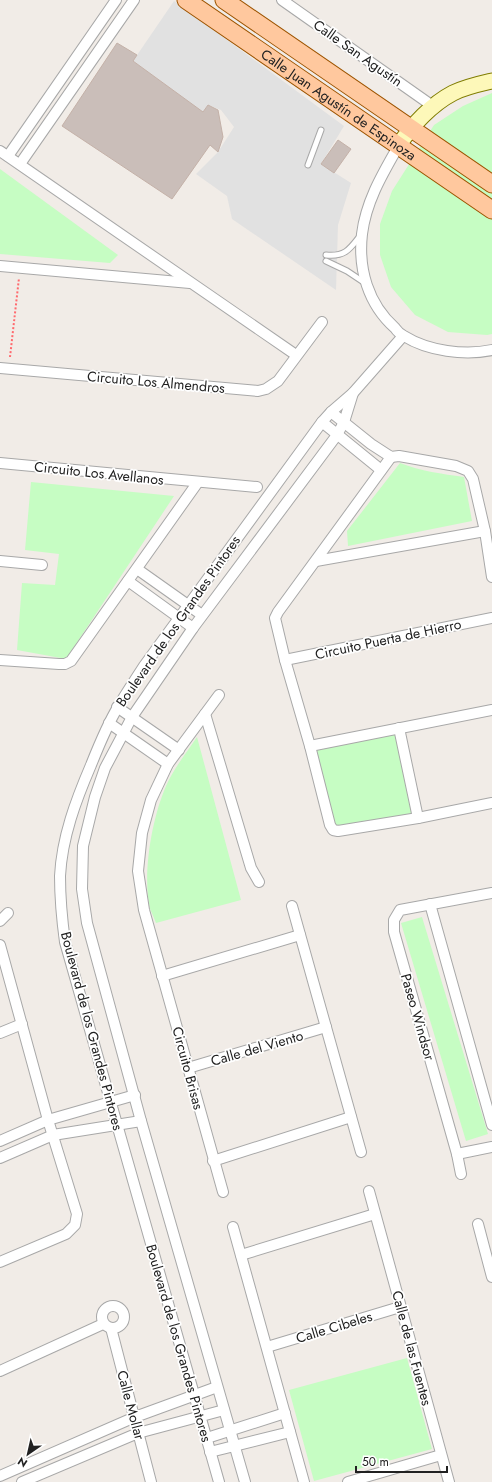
<svg xmlns="http://www.w3.org/2000/svg" width="492" height="1482" font-family="Jost,sans-serif">
	<style>
		.park { fill: #c6fdc3 }
		.parking { fill: #e1e1e1 }
		.building { fill: #cabeb9; stroke: #c4b1a8 }
		.lines { fill: none; stroke-linecap: round; stroke-linejoin: round }
		.lane-casing { stroke: #a8a8a8; stroke-width: 7 }
		.street-casing { stroke: #a8a8a8; stroke-width: 12 }
		.secondary-casing { stroke: #7f7c00; stroke-width: 17 }
		.primary-casing { stroke: #9d5400; stroke-width: 19 }
		.path { stroke: #ff6a6e; stroke-width: 2; stroke-dasharray: 2 2; stroke-linecap: butt }
		.lane { stroke: #fff; stroke-width: 5 }
		.street { stroke: #fff; stroke-width: 10 }
		.secondary { stroke: #fdf8b9; stroke-width: 15 }
		.primary { stroke: #ffc89e; stroke-width: 17 }
		.labels { text-anchor: middle; dominant-baseline: central; stroke-width: 3.5; stroke-linejoin: round; paint-order: stroke }
		.street-label { font-size: 14px; fill: #212121; stroke: #fff }
	</style>
	<rect width="100%" height="100%" fill="#f1ece7"/>
	<g class="park">
		<polygon points="492,93 492,334 487,335 448,332 415,315 391,287 380,255 380,224 392,191 434,125 463,106"/>
		<polygon points="0,169 118,255 110,263 0,254"/>
		<path d="M400,463C421,471 442,474 464,477L472,521L348,546L347,531Z"/>
		<polygon points="31,482 174,496 66,659 17,650 22,583 55,585 59,554 25,550"/>
		<polygon points="396,732 416,816 334,828 314,748"/>
		<path d="M197,737L241,900L156,923C154,918 152,913 150,909C142,874 152,818 166,786C174,768 187,752 197,737Z"/>
		<polygon points="422,917 488,1134 466,1141 401,923"/>
		<polygon points="407,1358 432,1449 314,1481 289,1390"/>
	</g>
	<polygon class="parking" points="174,1 344,126 321,164 351,183 338,225 336,290 232,219 227,196 196,174 218,152 234,127 221,110 208,105 203,112 133,61"/>
	<g class="building">
		<polygon points="117,43 137,55 133,61 203,112 208,105 218,110 223,137 218,152 210,145 172,199 62,126"/>
		<polygon points="338,140 351,149 334,173 321,164"/>
	</g>
	<g class="lines">
		<g class="lane-casing">
			<g id="lane">
				<polyline points="308,165 321,130"/>
				<path d="M326,255C345,257 350,249 360,236"/>
				<polyline points="326,261 347,271 365,283"/>
			</g>
		</g>
		<g class="street-casing">
			<g id="street">
				<polyline points="282,0 434,107"/>
				<path d="M399,145C383,173 366,201 362,234C358,269 368,304 395,328C397,331 400,334 404,336C428,351 465,356 492,350"/>
				<polyline points="0,151 296,355"/>
				<polyline points="8,156 116,0"/>
				<polyline points="20,164 134,0"/>
				<polyline points="0,266 190,283"/>
				<polyline points="0,368 258,391 266,389 278,381 322,322"/>
				<polyline points="331,412 371,444 391,457 399,456 456,466 468,471 473,479 485,531 492,577"/>
				<polyline points="322,422 381,470"/>
				<polyline points="391,457 278,612 275,618 285,660 310,746 330,825 333,830 338,831 418,818 492,803"/>
				<polyline points="0,463 257,487"/>
				<polyline points="0,561 42,565"/>
				<polyline points="316,561 485,531"/>
				<polyline points="137,569 202,615"/>
				<polyline points="128,581 193,628"/>
				<polyline points="0,660 59,664 65,664 71,661 198,482"/>
				<polyline points="285,660 492,618"/>
				<polyline points="219,695 168,764 151,800 142,833 138,871 144,910 223,1192"/>
				<polyline points="117,707 179,750"/>
				<polyline points="205,714 251,868 259,882"/>
				<polyline points="109,723 168,764"/>
				<polyline points="399,728 418,818"/>
				<polyline points="310,746 492,710"/>
				<polyline points="430,904 492,1125"/>
				<polyline points="292,906 361,1152"/>
				<polyline points="0,921 8,913"/>
				<polyline points="0,945 48,1120 77,1214 75,1225 66,1234 0,1262"/>
				<polyline points="162,976 300,935"/>
				<polyline points="0,1033 22,1024"/>
				<polyline points="188,1068 326,1027"/>
				<polyline points="0,1141 48,1120 135,1095"/>
				<polyline points="457,1154 492,1147"/>
				<polyline points="0,1158 53,1135 141,1121"/>
				<polyline points="213,1161 351,1117"/>
				<polyline points="461,1174 457,1154 394,932 394,920 400,910 492,893"/>
				<polyline points="369,1191 449,1482"/>
				<polyline points="478,1224 492,1277"/>
				<polyline points="233,1227 304,1482"/>
				<polyline points="241,1255 375,1214"/>
				<circle cx="113" cy="1317" r="11"/>
				<polyline points="111,1328 151,1482"/>
				<polyline points="267,1347 400,1307"/>
				<polyline points="0,1371 103,1324"/>
				<polyline points="207,1438 285,1413"/>
				<polyline points="210,1452 290,1432"/>
				<polyline points="0,1476 135,1417 217,1387"/>
				<polyline points="22,1482 138,1433 224,1410"/>
				<path d="M219,1482L65,942C62,920 60,898 60,876C62,837 76,800 91,765C99,745 107,725 118,707C126,693 135,680 144,666L322,422L331,412L353,393L403,336"/>
				<polyline points="245,1482 141,1121 87,923 82,889 83,846 95,797 105,768 132,717 193,628 337,435 344,422 353,393"/>
				<polyline points="348,1482 441,1455"/>
			</g>
		</g>
		<g class="secondary-casing">
			<path id="secondary" d="M399,145C412,125 432,104 453,93C465,87 479,84 492,81"/>
		</g>
		<g class="primary-casing">
			<g id="primary">
				<path id="s1" d="M186,0L492,210"/>
				<polyline points="224,0 492,184"/>
			</g>
		</g>
		<polyline class="path" points="10,357 19,278"/>
		<use href="#lane" class="lane"/>
		<use href="#street" class="street"/>
		<use href="#secondary" class="secondary"/>
		<use href="#primary" class="primary"/>
	</g>
	<g class="labels">
		<g class="street-label">
			<text transform="translate(358 53) rotate(35)">Calle San Agustín</text>
			<text stroke="none"><textPath href="#s1" startOffset="185">Calle Juan Agustín de Espinoza</textPath></text>
			<text transform="translate(156 382) rotate(5)">Circuito Los Almendros</text>
			<text transform="translate(99 473) rotate(6)">Circuito Los Avellanos</text>
			<text transform="translate(178 621) rotate(-55)">Boulevard de los Grandes Pintores</text>
			<text transform="translate(388 639) rotate(-12)">Circuito Puerta de Hierro</text>
			<text transform="translate(418 1017) rotate(74)">Paseo Windsor</text>
			<text transform="translate(92 1031) rotate(75)">Boulevard de los Grandes Pintores</text>
			<text transform="translate(257 1048) rotate(-16)">Calle del Viento</text>
			<text transform="translate(188 1068) rotate(75)">Circuito Brisas</text>
			<text transform="translate(334 1327) rotate(-17)">Calle Cibeles</text>
			<text transform="translate(179 1343) rotate(74)">Boulevard de los Grandes Pintores</text>
			<text transform="translate(412 1348) rotate(75)">Calle de las Fuentes</text>
			<text transform="translate(131 1405) rotate(75)">Calle Mollar</text>
		</g>
	</g>
	<g transform="translate(28 1454) rotate(214)" stroke="#ffffff" stroke-width="3" paint-order="stroke">
	<path d="M0-3L7 15L0 10L-7 15Z" fill="#212121"/>
	<text y="-6" font-size="11" font-weight="bold" text-anchor="middle" fill="#212121">N</text>
	</g>
	<path d="M356 1466v6h91v-6" fill="none" stroke="#212121" stroke-width="2"/>
	<text x="362" y="1466" font-size="12" fill="#212121" stroke="#ffffff" stroke-width="3" paint-order="stroke">50 m</text>
</svg>
